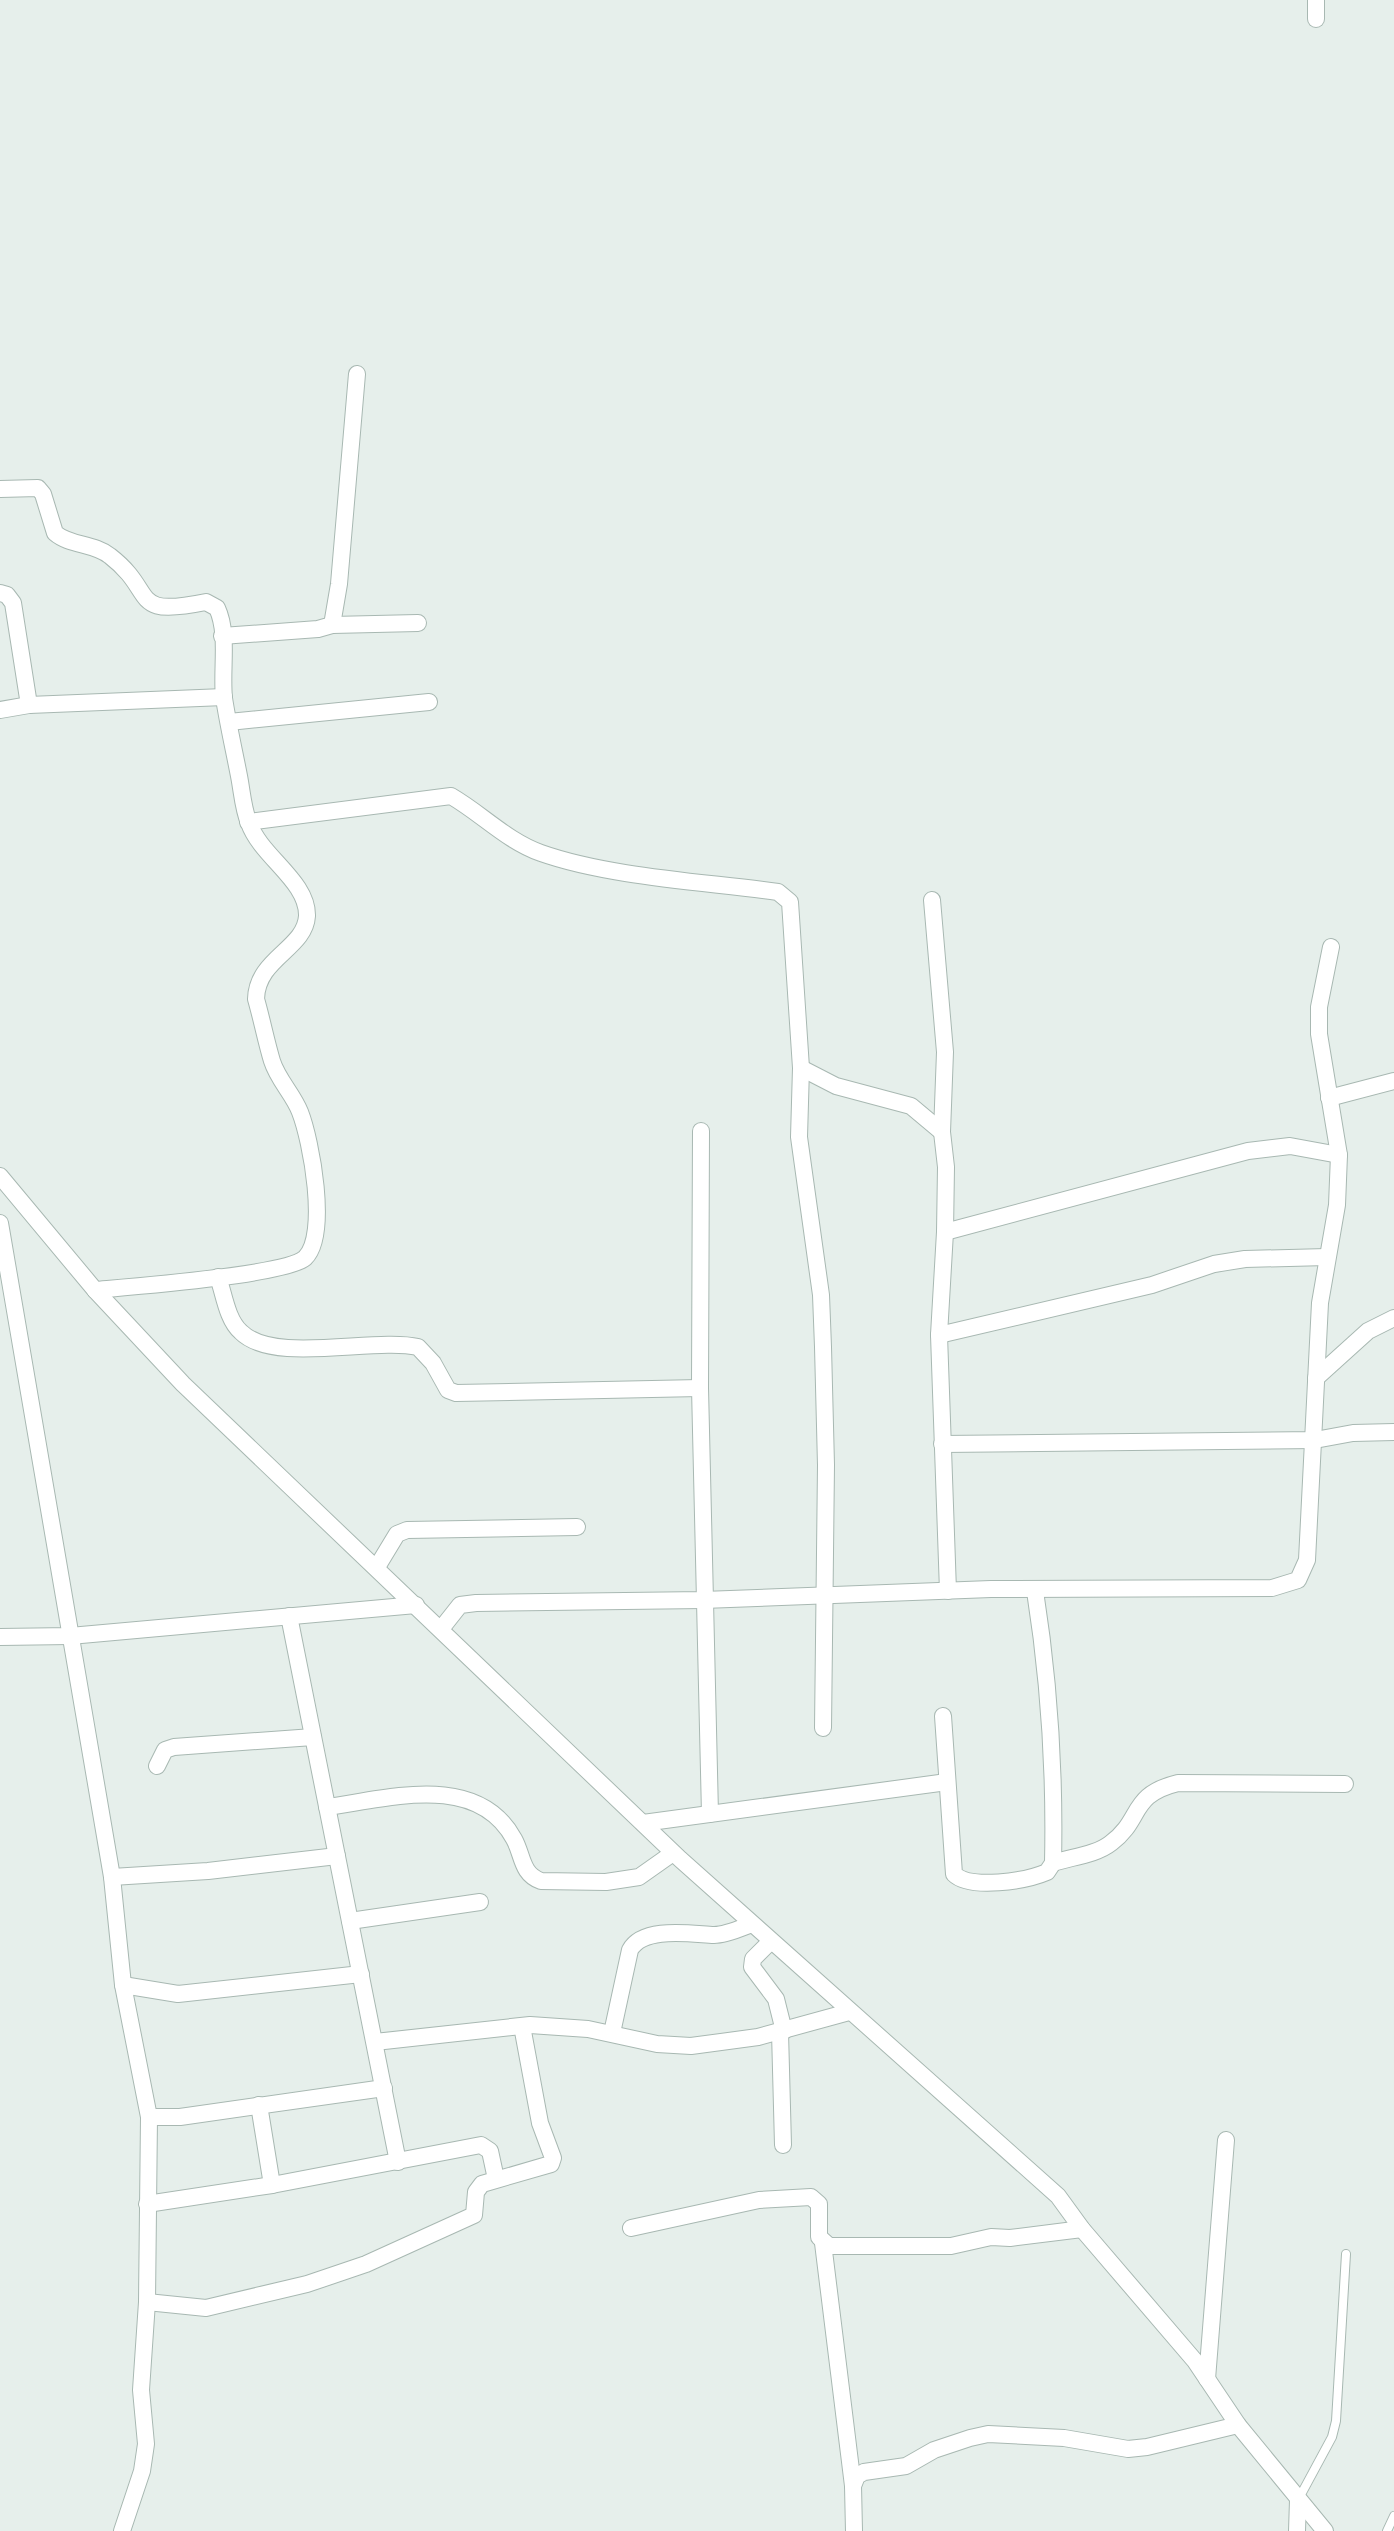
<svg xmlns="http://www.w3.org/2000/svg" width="1394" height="2531" font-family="'Space Grotesk',sans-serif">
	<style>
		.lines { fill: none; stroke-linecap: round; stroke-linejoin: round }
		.lane-casing { stroke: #a8b8b2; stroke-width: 10 }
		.street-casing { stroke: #a8b8b2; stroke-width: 18 }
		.lane { stroke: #fff; stroke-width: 8 }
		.street { stroke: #fff; stroke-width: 16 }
	</style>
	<rect width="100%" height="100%" fill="#e6efeb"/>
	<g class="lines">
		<g class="lane-casing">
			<g id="lane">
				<polyline points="1298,2500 1332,2437 1336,2421 1346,2254"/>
				<polyline points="1387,2531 1394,2516"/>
			</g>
		</g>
		<g class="street-casing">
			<g id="street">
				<polyline points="1316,19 1316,0"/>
				<path d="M0,489L38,488L43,494L55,533C70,546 94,543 110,556C158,593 127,618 206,602L217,608C229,634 221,669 224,698C228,724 234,750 239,776C242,791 243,809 249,823C261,857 308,881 307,916C305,949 257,958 256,999C262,1020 266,1041 272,1061C278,1080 293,1094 300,1112C311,1140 329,1235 305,1258C286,1275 128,1287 95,1290"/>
				<polyline points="0,593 7,595 13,603 29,705"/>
				<polyline points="332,625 418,623"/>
				<polyline points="222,636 318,629 332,625 339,584 357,374"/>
				<polyline points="0,710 29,705 224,697"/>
				<polyline points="229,722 429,702"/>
				<path d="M248,822L451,796C482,814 507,841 541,853C609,877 706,882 778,892L790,902L801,1068L799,1137L821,1295L823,1347L826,1465L823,1728"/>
				<polyline points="932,900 945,1052 942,1132 946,1167 945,1232 939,1335 948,1591"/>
				<polyline points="801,1068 836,1086 911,1106 942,1132"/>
				<polyline points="1329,1098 1394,1081"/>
				<polyline points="701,1131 700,1388 710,1814"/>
				<polyline points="0,1176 95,1290 183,1384 680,1859 1058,2196 1082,2229 1195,2361 1238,2425 1325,2531"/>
				<polyline points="0,1223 112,1877 123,1985 149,2117 147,2302 141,2390 146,2444 142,2471 122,2531"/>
				<polyline points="945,1232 1248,1151 1290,1146 1339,1155"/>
				<path d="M218,1277C224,1294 227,1320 241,1332C274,1365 374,1337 418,1347L433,1363L448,1390L456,1393L700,1388"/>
				<polyline points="939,1335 1152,1285 1214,1264 1245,1259 1327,1257"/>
				<polyline points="1316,1378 1368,1331 1394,1318"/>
				<polyline points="942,1444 1315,1440 1353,1433 1394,1432"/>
				<polyline points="377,1567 397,1534 407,1530 577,1527"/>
				<polyline points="289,1616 398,2162"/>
				<polyline points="441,1629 460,1605 476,1603 703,1600 991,1589 1272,1588 1298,1580 1307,1560 1320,1303 1337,1205 1339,1155 1319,1034 1319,1007 1331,947"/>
				<polyline points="0,1637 70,1636 416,1605"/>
				<path d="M943,1716L954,1874C970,1890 1026,1881 1047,1872L1053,1863C1055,1772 1049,1680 1035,1591"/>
				<polyline points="157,1766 165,1750 174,1747 313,1737"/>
				<path d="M327,1807C387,1799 477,1771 514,1839C523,1855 521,1874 541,1881L606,1882L639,1877L673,1853"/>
				<polyline points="643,1823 947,1782"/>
				<path d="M1053,1863C1071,1857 1096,1855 1111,1843C1143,1819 1129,1795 1178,1783L1345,1784"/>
				<polyline points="112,1877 208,1871 337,1856"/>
				<polyline points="350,1921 480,1902"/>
				<polyline points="771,1941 753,1959 752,1967 776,1999 784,2031"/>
				<polyline points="123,1985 178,1994 361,1974"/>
				<polyline points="780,2032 783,2145"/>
				<path d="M612,2033L630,1950C643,1926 691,1934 714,1935C726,1935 741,1928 752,1924"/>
				<polyline points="375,2042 530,2025 588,2029 657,2044 691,2046 758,2037 849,2012"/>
				<polyline points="259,2105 272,2185"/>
				<polyline points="149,2117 180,2117 384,2088"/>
				<polyline points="147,2204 272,2185 481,2145 490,2151 496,2179"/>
				<polyline points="631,2228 759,2200 811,2197 819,2204 819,2237 829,2246 951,2246 991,2237 1010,2238 1082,2229"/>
				<polyline points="823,2243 853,2486"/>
				<polyline points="147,2302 206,2308 307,2284 366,2264 474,2215 476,2192 482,2184 551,2164 553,2158 540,2123 522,2026"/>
				<polyline points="1207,2379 1226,2140"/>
				<polyline points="854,2531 853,2486 857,2476 864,2472 906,2466 934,2450 970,2438 988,2434 1064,2438 1128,2449 1147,2447 1238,2425"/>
				<polyline points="1297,2531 1298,2500"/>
			</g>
		</g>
		<use href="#lane" class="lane"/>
		<use href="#street" class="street"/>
	</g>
</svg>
